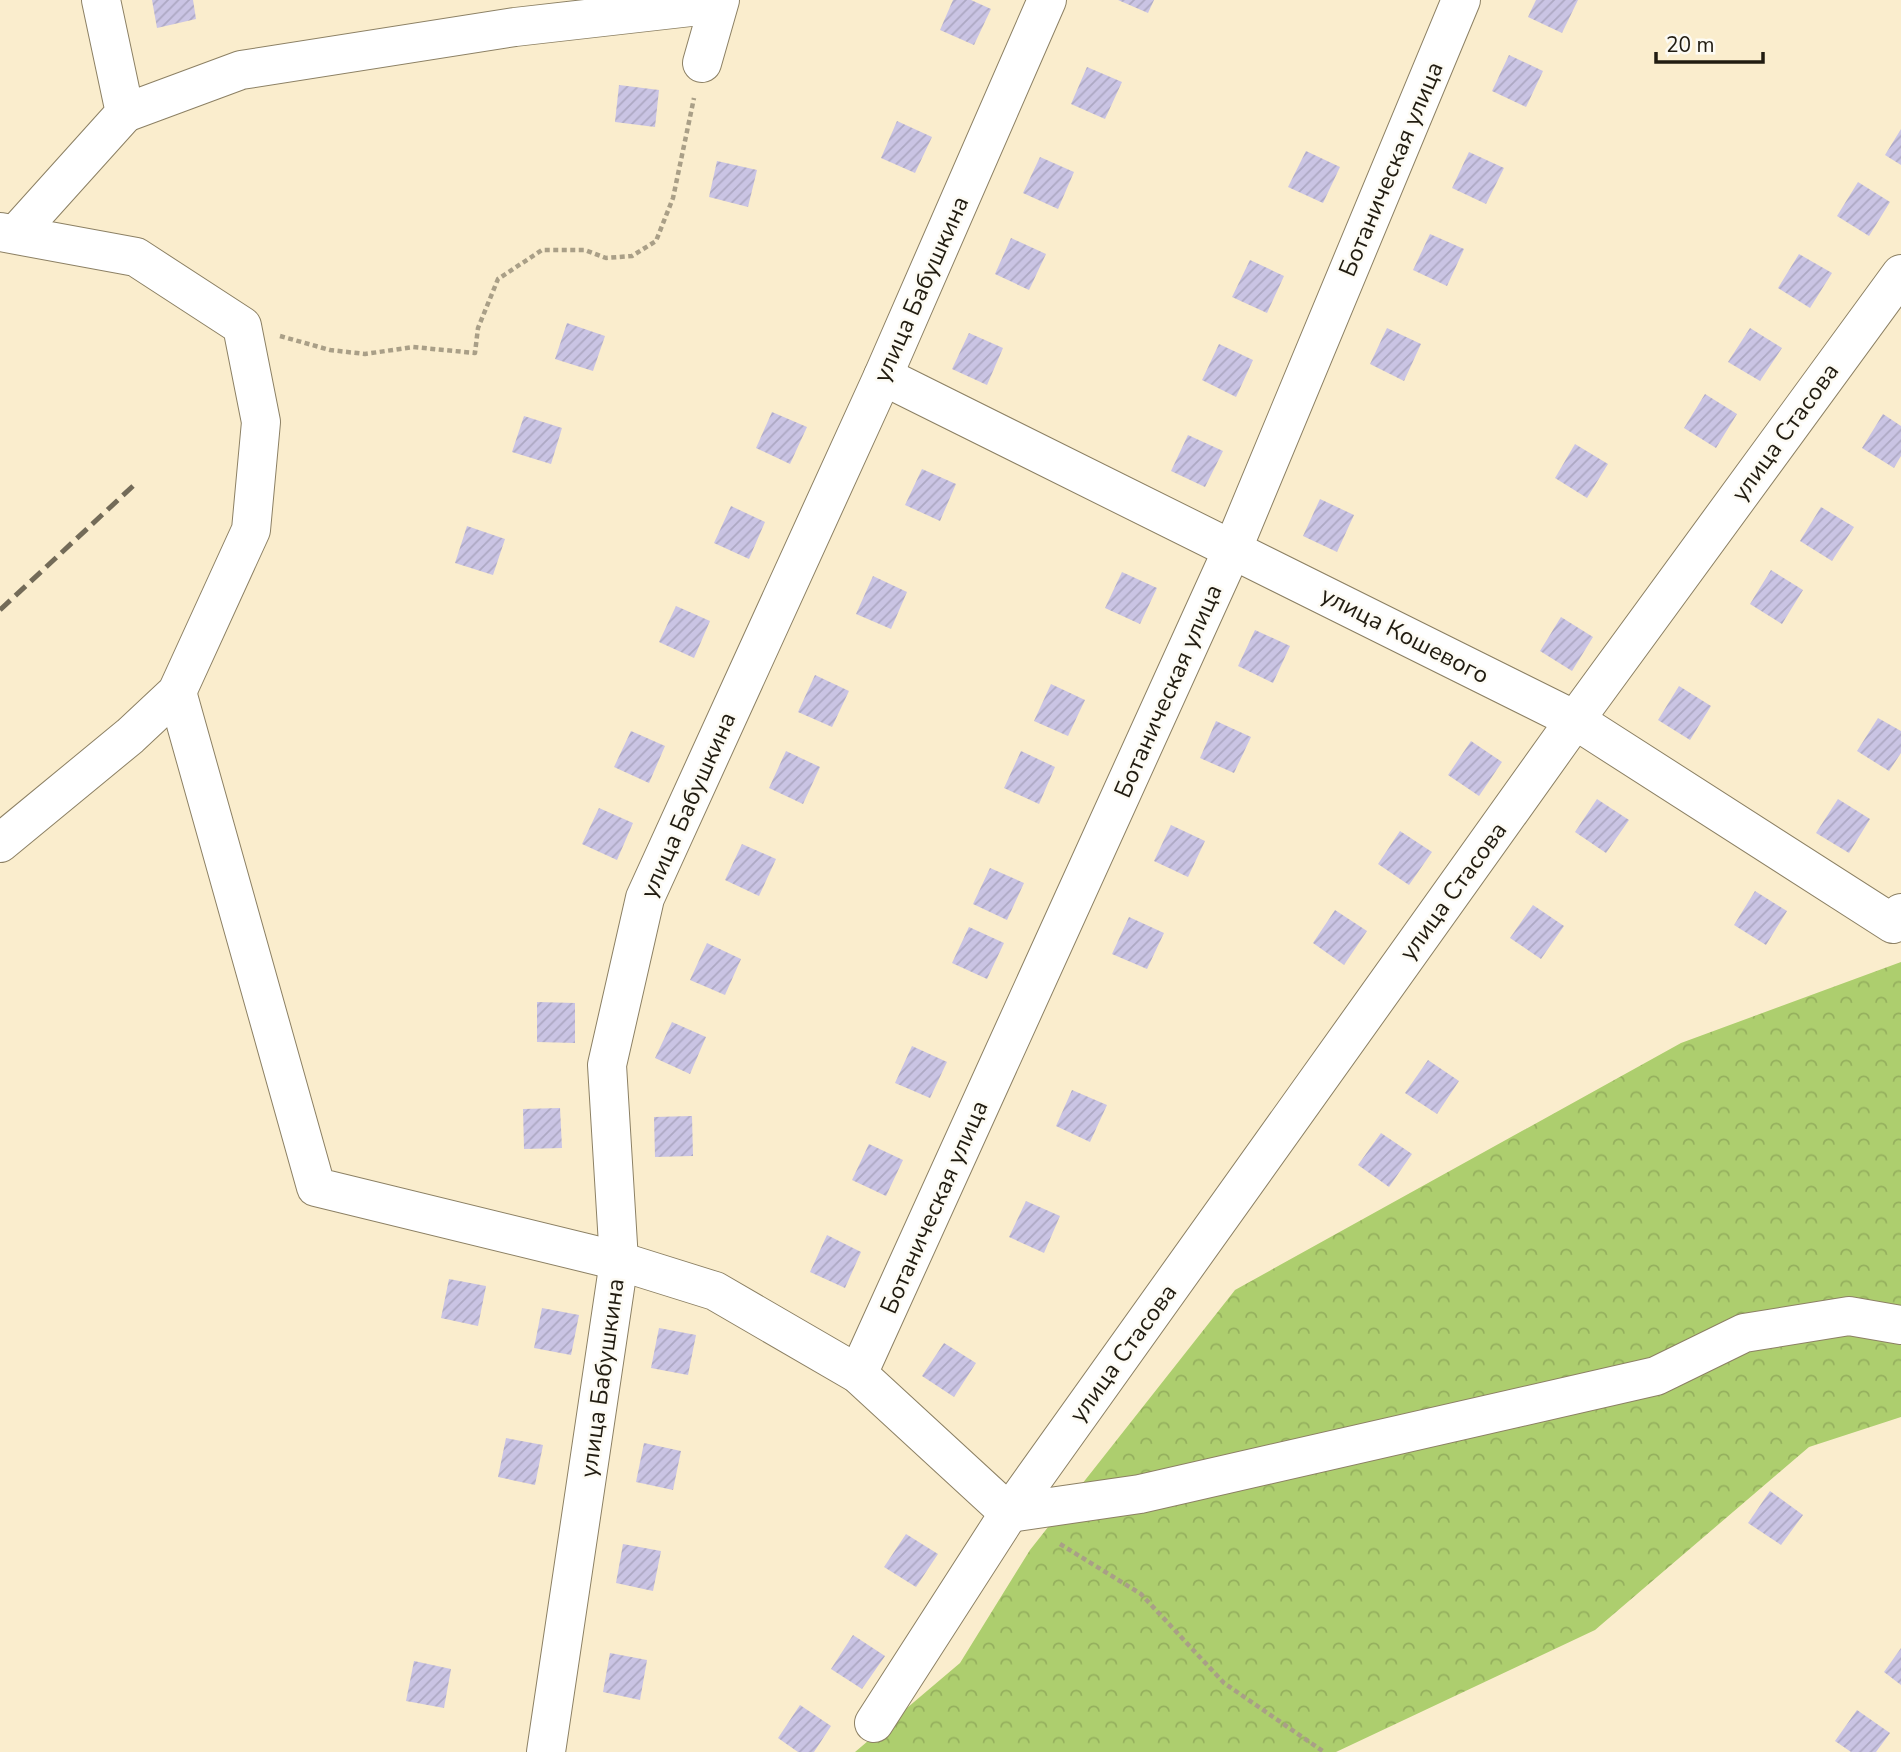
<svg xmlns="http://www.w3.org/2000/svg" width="1901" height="1752" font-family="'Nunito Sans',sans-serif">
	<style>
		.forest { fill: url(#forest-crowns) }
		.building { fill: url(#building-hatch) }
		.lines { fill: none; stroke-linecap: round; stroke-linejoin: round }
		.minor-casing { stroke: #8c8064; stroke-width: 40 }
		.path { stroke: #a99f87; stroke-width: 4.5; stroke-dasharray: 5 3.5; stroke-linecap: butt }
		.minor { stroke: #fff; stroke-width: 38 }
		.rail { stroke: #736b58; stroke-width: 5; stroke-dasharray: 14 7; stroke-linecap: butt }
		.labels { text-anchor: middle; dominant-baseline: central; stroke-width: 5; stroke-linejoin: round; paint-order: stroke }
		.street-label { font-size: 24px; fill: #211c11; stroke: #fdfbf4 }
	</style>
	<defs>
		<pattern id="forest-crowns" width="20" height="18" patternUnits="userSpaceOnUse" patternTransform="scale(1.75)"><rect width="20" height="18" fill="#adce6e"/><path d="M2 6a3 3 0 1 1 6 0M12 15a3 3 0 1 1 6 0" fill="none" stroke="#95b05e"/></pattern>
		<pattern id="building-hatch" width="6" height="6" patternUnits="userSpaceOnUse" patternTransform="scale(1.75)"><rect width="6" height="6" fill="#cac4e4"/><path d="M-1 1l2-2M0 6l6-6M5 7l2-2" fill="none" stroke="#ada8c3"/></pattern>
	</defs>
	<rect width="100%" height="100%" fill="#faedcd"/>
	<polygon class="forest" points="1901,962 1901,1417 1809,1447 1595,1630 1336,1752 855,1752 960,1663 1030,1550 1235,1290 1681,1043"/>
	<g class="building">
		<polygon points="152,0 193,0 196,19 157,28"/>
		<polygon points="953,0 971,0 991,9 974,45 940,30"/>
		<polygon points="1118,0 1154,0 1148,13"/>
		<polygon points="1536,0 1578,0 1562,33 1528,17"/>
		<polygon points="1509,55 1543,71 1526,107 1492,91"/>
		<polygon points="1087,67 1122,82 1105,119 1071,104"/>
		<polygon points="619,85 659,90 655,127 615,122"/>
		<polygon points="897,121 932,137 915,173 881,158"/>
		<polygon points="1901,129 1901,165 1885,155"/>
		<polygon points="1306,151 1340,167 1323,203 1288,187"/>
		<polygon points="1469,152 1504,168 1486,204 1452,188"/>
		<polygon points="1040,157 1074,172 1058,209 1023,193"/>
		<polygon points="717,161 757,170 748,207 709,197"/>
		<polygon points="1858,182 1890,202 1869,236 1837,216"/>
		<polygon points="1430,234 1464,249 1447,286 1413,270"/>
		<polygon points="1011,238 1046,254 1029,290 995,274"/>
		<polygon points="1799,254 1832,273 1810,308 1778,288"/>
		<polygon points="1250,260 1284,276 1267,313 1232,297"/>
		<polygon points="567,323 605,336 593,371 555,359"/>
		<polygon points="1387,328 1421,344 1404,381 1370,364"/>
		<polygon points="1750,328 1782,348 1760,381 1728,362"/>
		<polygon points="969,333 1003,348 987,385 952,369"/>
		<polygon points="1219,344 1253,360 1236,397 1202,380"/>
		<polygon points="1705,394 1737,414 1716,448 1684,428"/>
		<polygon points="772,412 807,427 790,464 756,448"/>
		<polygon points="1883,414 1901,426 1901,456 1894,468 1862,448"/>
		<polygon points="524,416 562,428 551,464 512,452"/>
		<polygon points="1188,435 1223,451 1205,487 1171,471"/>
		<polygon points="1575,444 1608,464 1587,498 1555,478"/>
		<polygon points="922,469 956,484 940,521 905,505"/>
		<polygon points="1320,499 1354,515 1337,552 1303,536"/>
		<polygon points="731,506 765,522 749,559 714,543"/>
		<polygon points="1821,507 1854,527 1832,561 1800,541"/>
		<polygon points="467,526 505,539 493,575 455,563"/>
		<polygon points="1771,570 1803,590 1782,624 1750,604"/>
		<polygon points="1122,572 1157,588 1140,624 1105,608"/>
		<polygon points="873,576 907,592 891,629 856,614"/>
		<polygon points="676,606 710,621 694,658 659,642"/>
		<polygon points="1561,617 1593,637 1572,671 1540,651"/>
		<polygon points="1255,630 1290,646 1273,683 1238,666"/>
		<polygon points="815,675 849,691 832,727 798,712"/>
		<polygon points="1051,684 1085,700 1068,736 1034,721"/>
		<polygon points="1679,686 1711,706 1690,740 1658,720"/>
		<polygon points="1878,718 1901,731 1901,753 1889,771 1857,751"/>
		<polygon points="1216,721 1251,737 1234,773 1200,758"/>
		<polygon points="631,731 665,746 649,783 614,767"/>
		<polygon points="1471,741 1502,762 1479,796 1448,775"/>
		<polygon points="786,751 820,767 803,804 769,788"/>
		<polygon points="1021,751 1055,767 1039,804 1004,788"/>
		<polygon points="1597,799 1629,820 1606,853 1575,832"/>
		<polygon points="1838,799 1870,819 1849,853 1816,833"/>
		<polygon points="599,808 633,823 617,860 582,844"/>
		<polygon points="1171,825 1205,841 1188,877 1154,861"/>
		<polygon points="1400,831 1432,852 1409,885 1378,864"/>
		<polygon points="742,844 776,859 759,896 725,880"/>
		<polygon points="990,868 1024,883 1007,920 973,904"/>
		<polygon points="1755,891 1787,911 1766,945 1734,925"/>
		<polygon points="1533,905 1564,926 1541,959 1510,938"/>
		<polygon points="1335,910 1367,931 1344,965 1313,943"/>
		<polygon points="1129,917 1164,933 1147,969 1112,954"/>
		<polygon points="969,927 1004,943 987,979 952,963"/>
		<polygon points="707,943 741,959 725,995 690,980"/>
		<polygon points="537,1002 575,1003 575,1043 537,1042"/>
		<polygon points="672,1022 706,1037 690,1074 655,1058"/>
		<polygon points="912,1046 947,1062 930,1098 895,1083"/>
		<polygon points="1428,1060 1459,1081 1437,1114 1405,1093"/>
		<polygon points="1072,1090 1107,1105 1090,1142 1056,1126"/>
		<polygon points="560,1108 562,1148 524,1149 523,1109"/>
		<polygon points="692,1116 693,1156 655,1157 654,1117"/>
		<polygon points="1381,1133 1412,1154 1389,1187 1358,1165"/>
		<polygon points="869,1144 903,1160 886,1196 852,1180"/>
		<polygon points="1026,1201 1060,1216 1044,1253 1009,1237"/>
		<polygon points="827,1235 861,1252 845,1288 810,1272"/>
		<polygon points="449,1279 486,1286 478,1326 441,1318"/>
		<polygon points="542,1308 579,1315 571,1355 534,1348"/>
		<polygon points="659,1328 696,1335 688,1375 651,1368"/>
		<polygon points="944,1343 976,1363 954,1397 922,1376"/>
		<polygon points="506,1438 543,1445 535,1485 498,1477"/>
		<polygon points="644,1443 681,1451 673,1490 636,1482"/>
		<polygon points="1770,1491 1803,1515 1781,1545 1748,1523"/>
		<polygon points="906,1534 938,1554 916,1587 884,1567"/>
		<polygon points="623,1544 661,1551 653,1591 616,1583"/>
		<polygon points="853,1635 885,1656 862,1689 831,1669"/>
		<polygon points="1901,1648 1901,1685 1884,1672"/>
		<polygon points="610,1653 647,1660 640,1700 603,1692"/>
		<polygon points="414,1661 451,1669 444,1708 406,1701"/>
		<polygon points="800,1705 831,1726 814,1752 798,1752 778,1738"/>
		<polygon points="1857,1710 1890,1733 1876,1752 1851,1752 1835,1741"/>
	</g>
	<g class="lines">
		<g class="minor-casing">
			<g id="minor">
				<polyline points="702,63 720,0"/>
				<polyline points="125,113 241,70 515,27 717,4"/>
				<polyline points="0,232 136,257 242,326 261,422 251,530 177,692 130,736 0,843"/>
				<polyline points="17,233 125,113 101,0"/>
				<polyline points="883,376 1575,720 1893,924 1901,913"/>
				<polyline points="177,692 316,1187 619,1261 715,1291 858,1374 1009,1513"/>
				<polyline points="858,1374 1233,548 1461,0"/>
				<polyline points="1009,1513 1140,1494 1656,1376 1744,1333 1849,1316 1901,1325"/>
				<polyline points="874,1723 1009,1513 1575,720 1901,274"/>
				<polyline points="546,1752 619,1261 607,1065 645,898 883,376 1047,0"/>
			</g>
		</g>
		<g class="path">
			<polyline points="280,336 330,350 365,354 413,347 475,353 478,328 498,279 542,250 585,250 606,258 632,256 656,241 673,198 694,98"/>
			<polyline points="1060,1544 1141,1594 1224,1683 1324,1752"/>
		</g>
		<use href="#minor" class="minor"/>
		<polyline class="rail" points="0,610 133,486"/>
	</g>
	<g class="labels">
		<g class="street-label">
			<text transform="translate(1391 169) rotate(-67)">Ботаническая улица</text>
			<text transform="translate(921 289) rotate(-66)">улица Бабушкина</text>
			<text transform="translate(1785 432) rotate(-54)">улица Стасова</text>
			<text transform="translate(1405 635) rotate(27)">улица Кошевого</text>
			<text transform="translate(1168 691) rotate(-66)">Ботаническая улица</text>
			<text transform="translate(688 805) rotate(-66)">улица Бабушкина</text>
			<text transform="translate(1453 891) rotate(-54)">улица Стасова</text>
			<text transform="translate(934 1207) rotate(-66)">Ботаническая улица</text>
			<text transform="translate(1123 1353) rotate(-54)">улица Стасова</text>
			<text transform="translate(602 1378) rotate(-82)">улица Бабушкина</text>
		</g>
	</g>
	<path d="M1656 52v10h107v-10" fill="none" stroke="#211c11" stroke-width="3.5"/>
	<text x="1666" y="52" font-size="21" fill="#211c11" stroke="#fdfbf4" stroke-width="5" paint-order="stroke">20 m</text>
</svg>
